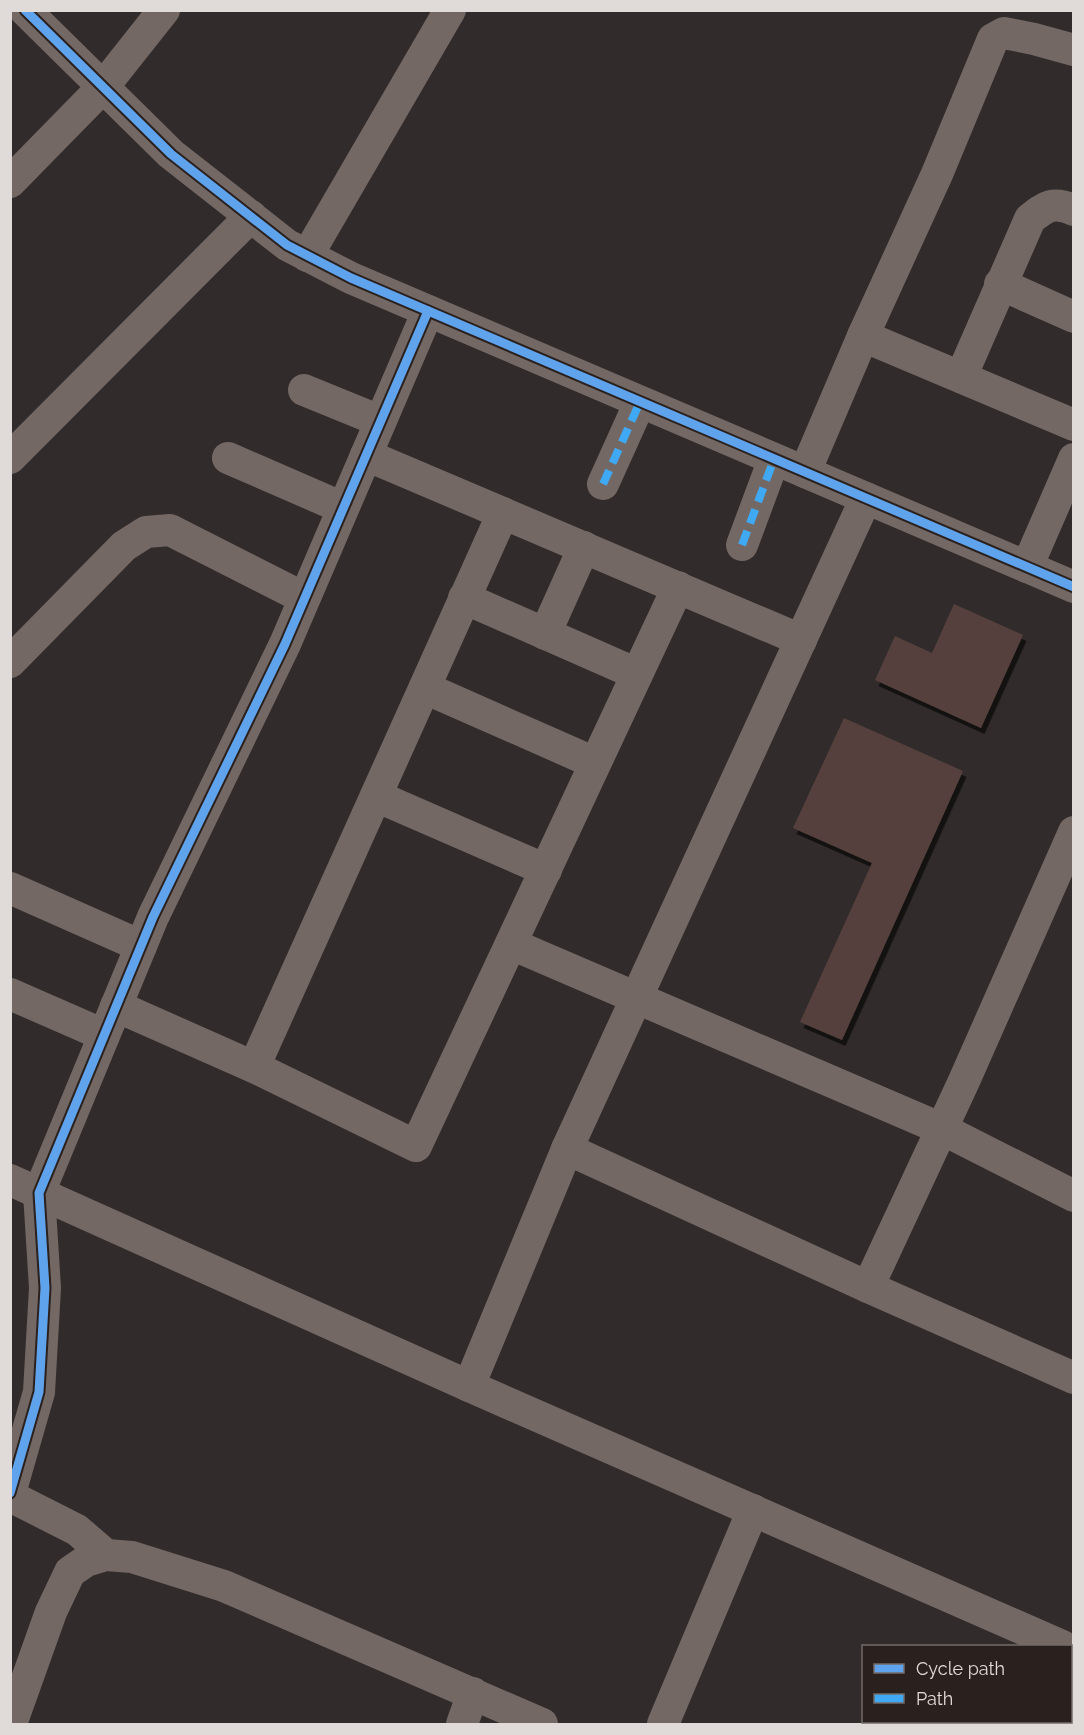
<svg xmlns="http://www.w3.org/2000/svg" width="1084" height="1735" font-family="Raleway,sans-serif">
	<style>
		.building { fill: #54413c; filter: url(#shadow) }
		.lines { fill: none; stroke-linecap: round; stroke-linejoin: round }
		.minor { stroke: #746864; stroke-width: 32 }
		.quiet { stroke: #3fa9f5; stroke-width: 8; stroke-dasharray: 15 8; stroke-linecap: butt }
		.cycleway-casing { stroke: #2a211e; stroke-width: 13 }
		.cycleway { stroke: #60a3ed; stroke-width: 9 }
	</style>
	<defs>
		<filter id="shadow"><feDropShadow dx="3.5" dy="6" stdDeviation="0" flood-color="#0009"/></filter>
	</defs>
	<rect width="100%" height="100%" fill="#312c2b"/>
	<g class="building">
		<polygon points="954,604 1023,635 981,728 875,680 895,636 932,653"/>
		<polygon points="844,718 963,771 842,1040 800,1022 872,863 793,828"/>
	</g>
	<g class="lines">
		<g class="minor">
			<polyline points="25,10 171,154 287,245 351,278 1074,587"/>
			<polyline points="10,182 103,87 164,10"/>
			<polyline points="307,256 450,10"/>
			<polyline points="1000,284 1074,317"/>
			<polyline points="863,336 1074,425"/>
			<path d="M961,377L1030,219C1046,206 1053,201 1074,210"/>
			<polyline points="304,390 380,421"/>
			<polyline points="366,455 801,640"/>
			<polyline points="10,458 251,216"/>
			<polyline points="228,458 343,508"/>
			<polyline points="805,472 863,336 937,174 993,39 1004,33 1034,39 1074,50"/>
			<polyline points="603,484 640,402"/>
			<polyline points="742,545 774,459"/>
			<polyline points="1027,567 1074,459"/>
			<polyline points="464,598 637,674"/>
			<polyline points="545,634 584,547"/>
			<polyline points="10,662 124,546 146,532 170,530 304,598"/>
			<polyline points="425,688 595,763"/>
			<polyline points="376,796 546,870"/>
			<polyline points="10,888 141,946"/>
			<polyline points="511,944 942,1129 1074,1196"/>
			<polyline points="10,994 104,1035"/>
			<polyline points="116,1006 254,1067 416,1146 678,587"/>
			<polyline points="254,1067 503,513"/>
			<polyline points="567,1149 868,1287 1074,1378"/>
			<polyline points="10,1180 469,1386 1062,1646"/>
			<polyline points="868,1287 964,1081 1074,832"/>
			<polyline points="469,1386 567,1149 866,498"/>
			<polyline points="10,1493 39,1392 45,1288 39,1193 153,917 285,644 428,311"/>
			<polyline points="10,1496 77,1530 106,1555"/>
			<polyline points="11,1724 51,1612 70,1572 86,1561 106,1555 132,1557 224,1586 542,1724"/>
			<polyline points="462,1724 473,1693"/>
			<polyline points="663,1724 753,1510"/>
		</g>
		<g class="quiet">
			<polyline points="603,484 640,402"/>
			<polyline points="742,545 774,459"/>
		</g>
		<g class="cycleway-casing">
			<g id="cycleway">
				<polyline points="25,10 171,154 287,245 351,278 1074,587"/>
				<polyline points="10,1493 39,1392 45,1288 39,1193 153,917 285,644 428,311"/>
			</g>
		</g>
		<use href="#cycleway" class="cycleway"/>
	</g>
	<rect width="1084" height="1735" fill="none" stroke="#e0dad8" stroke-width="24"/>
	<rect x="862" y="1645" width="210" height="78" fill="#2a211e" stroke="#736b68" stroke-width="1.5"/>
	<rect x="874" y="1664" width="30" height="9" fill="#60a3ed" stroke="#736b68" stroke-width="1.5"/>
	<text x="916" y="1675" font-size="18" fill="#e0dad8">Cycle path</text>
	<rect x="874" y="1694" width="30" height="9" fill="#3fa9f5" stroke="#736b68" stroke-width="1.5"/>
	<text x="916" y="1705" font-size="18" fill="#e0dad8">Path</text>
</svg>
